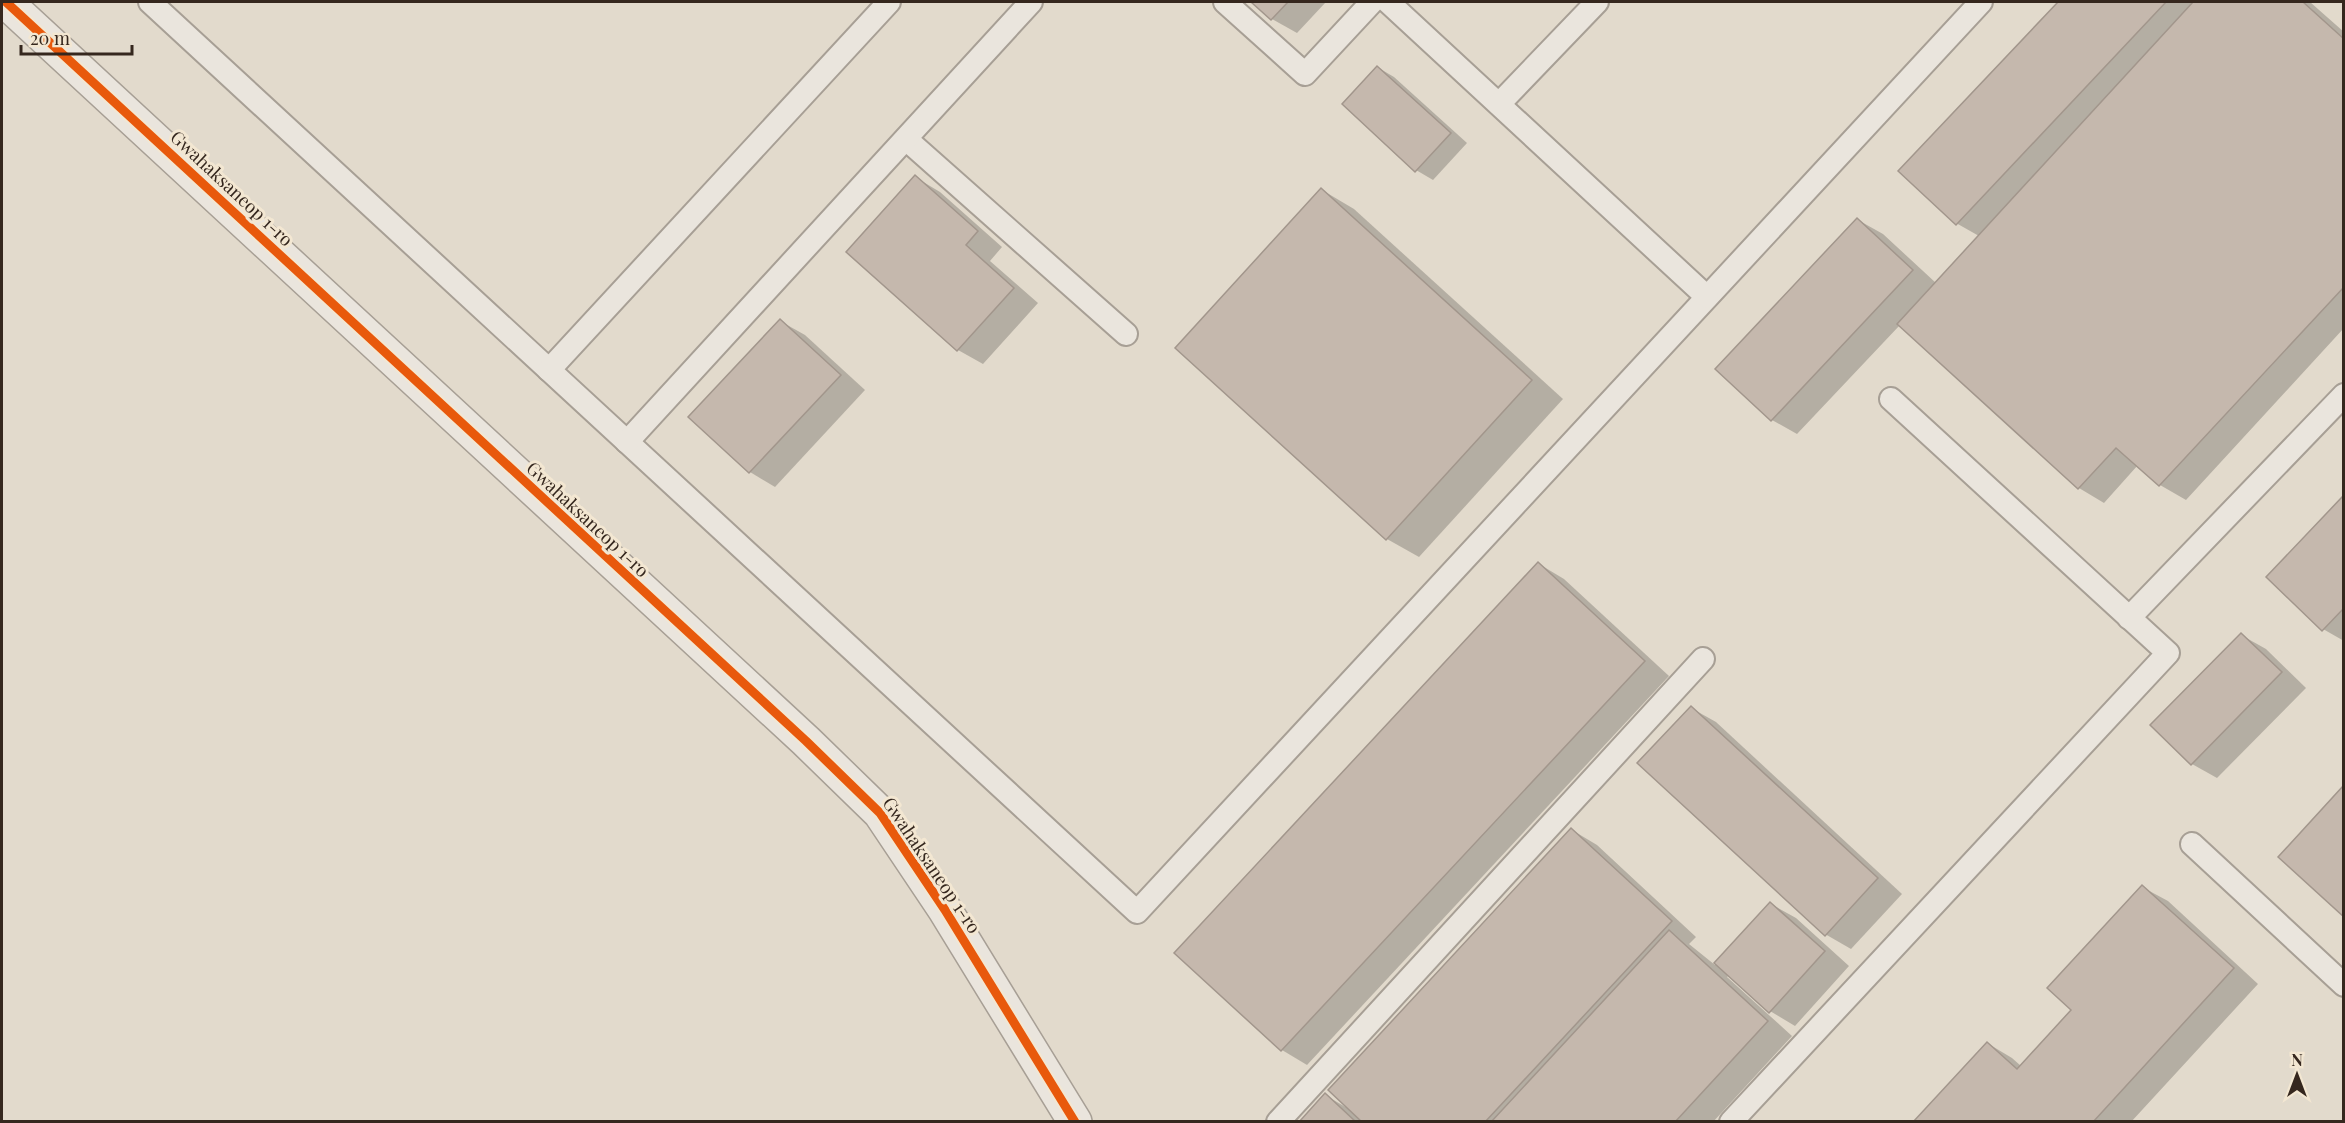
<svg xmlns="http://www.w3.org/2000/svg" width="2345" height="1123" font-family="'Playfair Display',serif">
	<style>
		.shadow { fill: #0003 }
		.building { fill: #c5b8ad; stroke: #a2968c; stroke-width: 1.5 }
		.lines { fill: none; stroke-linecap: round; stroke-linejoin: round }
		.lane-casing { stroke: #a79f95; stroke-width: 26 }
		.street-casing { stroke: #a79f95; stroke-width: 36 }
		.lane { stroke: #eae5dd; stroke-width: 22 }
		.street { stroke: #eae5dd; stroke-width: 33 }
		.cycleway-casing { stroke: #f3e7d2; stroke-width: 13 }
		.cycleway { stroke: #e8590c; stroke-width: 9 }
		.labels { text-anchor: middle; dominant-baseline: central; stroke-width: 6; stroke-linejoin: round; paint-order: stroke }
		.street-label { font-size: 18px; fill: #35271e; stroke: #f3e7d2 }
	</style>
	<rect width="100%" height="100%" fill="#e2dacc"/>
	<g class="shadow">
		<polygon points="1253,2 1326,2 1297,33 1272,19"/>
		<polygon points="2060,2 2310,2 2344,32 2344,328 2186,500 2160,485 2138,465 2104,503 2079,488 1900,325 1797,434 1772,420 1858,220 1883,234 1936,283 1979,236 1956,223 1901,171"/>
		<polygon points="1377,67 1394,77 1467,143 1433,180 1416,170"/>
		<polygon points="915,177 940,192 1002,247 990,261 1038,303 983,364 958,350"/>
		<polygon points="1322,190 1354,209 1563,399 1419,557 1387,539"/>
		<polygon points="780,321 805,335 865,390 775,487 750,472"/>
		<polygon points="2344,498 2344,641 2323,629"/>
		<polygon points="1539,564 1564,579 1669,676 1307,1065 1282,1050 1176,953"/>
		<polygon points="2241,635 2266,649 2306,688 2217,778 2192,764"/>
		<polygon points="1691,708 1716,722 1902,894 1851,949 1825,934"/>
		<polygon points="1572,830 1597,845 1696,937 1689,944 1715,965 1771,904 1796,918 1849,966 1795,1026 1770,1011 1729,975 1727,977 1792,1036 1713,1122 1301,1122 1325,1095 1349,1109"/>
		<polygon points="2142,887 2168,901 2258,984 2131,1122 1915,1122 1987,1043 2012,1058 2021,1066 2073,1009"/>
	</g>
	<g class="building">
		<polygon points="1251,2 1288,2 1271,20"/>
		<polygon points="2058,2 2166,2 1956,225 1898,171"/>
		<polygon points="2193,2 2303,2 2344,39 2344,287 2159,486 2116,448 2078,489 1897,324"/>
		<polygon points="1377,66 1451,133 1415,172 1342,104"/>
		<polygon points="915,175 978,231 966,245 1014,288 957,351 846,252"/>
		<polygon points="1321,188 1532,380 1386,540 1175,348"/>
		<polygon points="1857,218 1913,270 1771,421 1715,369"/>
		<polygon points="780,319 841,375 749,473 688,417"/>
		<polygon points="2344,495 2344,608 2322,631 2266,577"/>
		<polygon points="1538,562 1645,661 1281,1051 1174,953"/>
		<polygon points="2241,633 2282,672 2191,765 2150,725"/>
		<polygon points="1691,706 1878,878 1825,936 1637,763"/>
		<polygon points="2344,785 2344,917 2278,857"/>
		<polygon points="1571,828 1672,921 1485,1122 1362,1122 1328,1090"/>
		<polygon points="2142,885 2234,968 2093,1122 1913,1122 1987,1042 2017,1069 2071,1010 2047,988"/>
		<polygon points="1770,902 1825,951 1769,1013 1714,963"/>
		<polygon points="1669,930 1768,1021 1675,1122 1491,1122"/>
		<polygon points="1325,1093 1356,1122 1299,1122"/>
	</g>
	<g class="lines">
		<g class="lane-casing">
			<g id="lane">
				<polyline points="150,2 1137,912 1981,2"/>
				<polyline points="1225,2 1305,74 1372,2"/>
				<polyline points="1388,2 1707,297"/>
				<polyline points="1499,104 1597,2"/>
				<polyline points="906,139 1126,334"/>
				<polyline points="549,370 889,2"/>
				<polyline points="627,442 1031,2"/>
				<polyline points="2129,618 2344,395"/>
				<polyline points="2192,844 2344,985"/>
				<polyline points="1278,1122 1703,659"/>
				<polyline points="1731,1122 2168,653 1891,399"/>
			</g>
		</g>
		<g class="street-casing">
			<polyline id="street" points="6,2 806,741 880,813 945,910 1075,1122"/>
		</g>
		<use href="#lane" class="lane"/>
		<use href="#street" class="street"/>
		<g class="cycleway-casing">
			<polyline id="cycleway" points="6,2 806,741 880,813 945,910 1075,1122"/>
		</g>
		<use href="#cycleway" class="cycleway"/>
	</g>
	<g class="labels">
		<g class="street-label">
			<text transform="translate(232 188) rotate(43)">Gwahaksaneop 1-ro</text>
			<text transform="translate(588 519) rotate(43)">Gwahaksaneop 1-ro</text>
			<text transform="translate(932 865) rotate(56)">Gwahaksaneop 1-ro</text>
		</g>
	</g>
	<rect width="2345" height="1123" fill="none" stroke="#35271e" stroke-width="6"/>
	<g transform="translate(2297 1075)" stroke="#f3e7d2" stroke-width="4.5" paint-order="stroke">
	<path d="M0-4.5L10 22L0 15L-10 22Z" fill="#35271e"/>
	<text y="-9" font-size="16" font-weight="bold" text-anchor="middle" fill="#35271e">N</text>
	</g>
	<path d="M21 45v9h111v-9" fill="none" stroke="#35271e" stroke-width="3"/>
	<text x="30" y="45" font-size="18" fill="#35271e" stroke="#f3e7d2" stroke-width="4.5" paint-order="stroke">20 m</text>
</svg>
